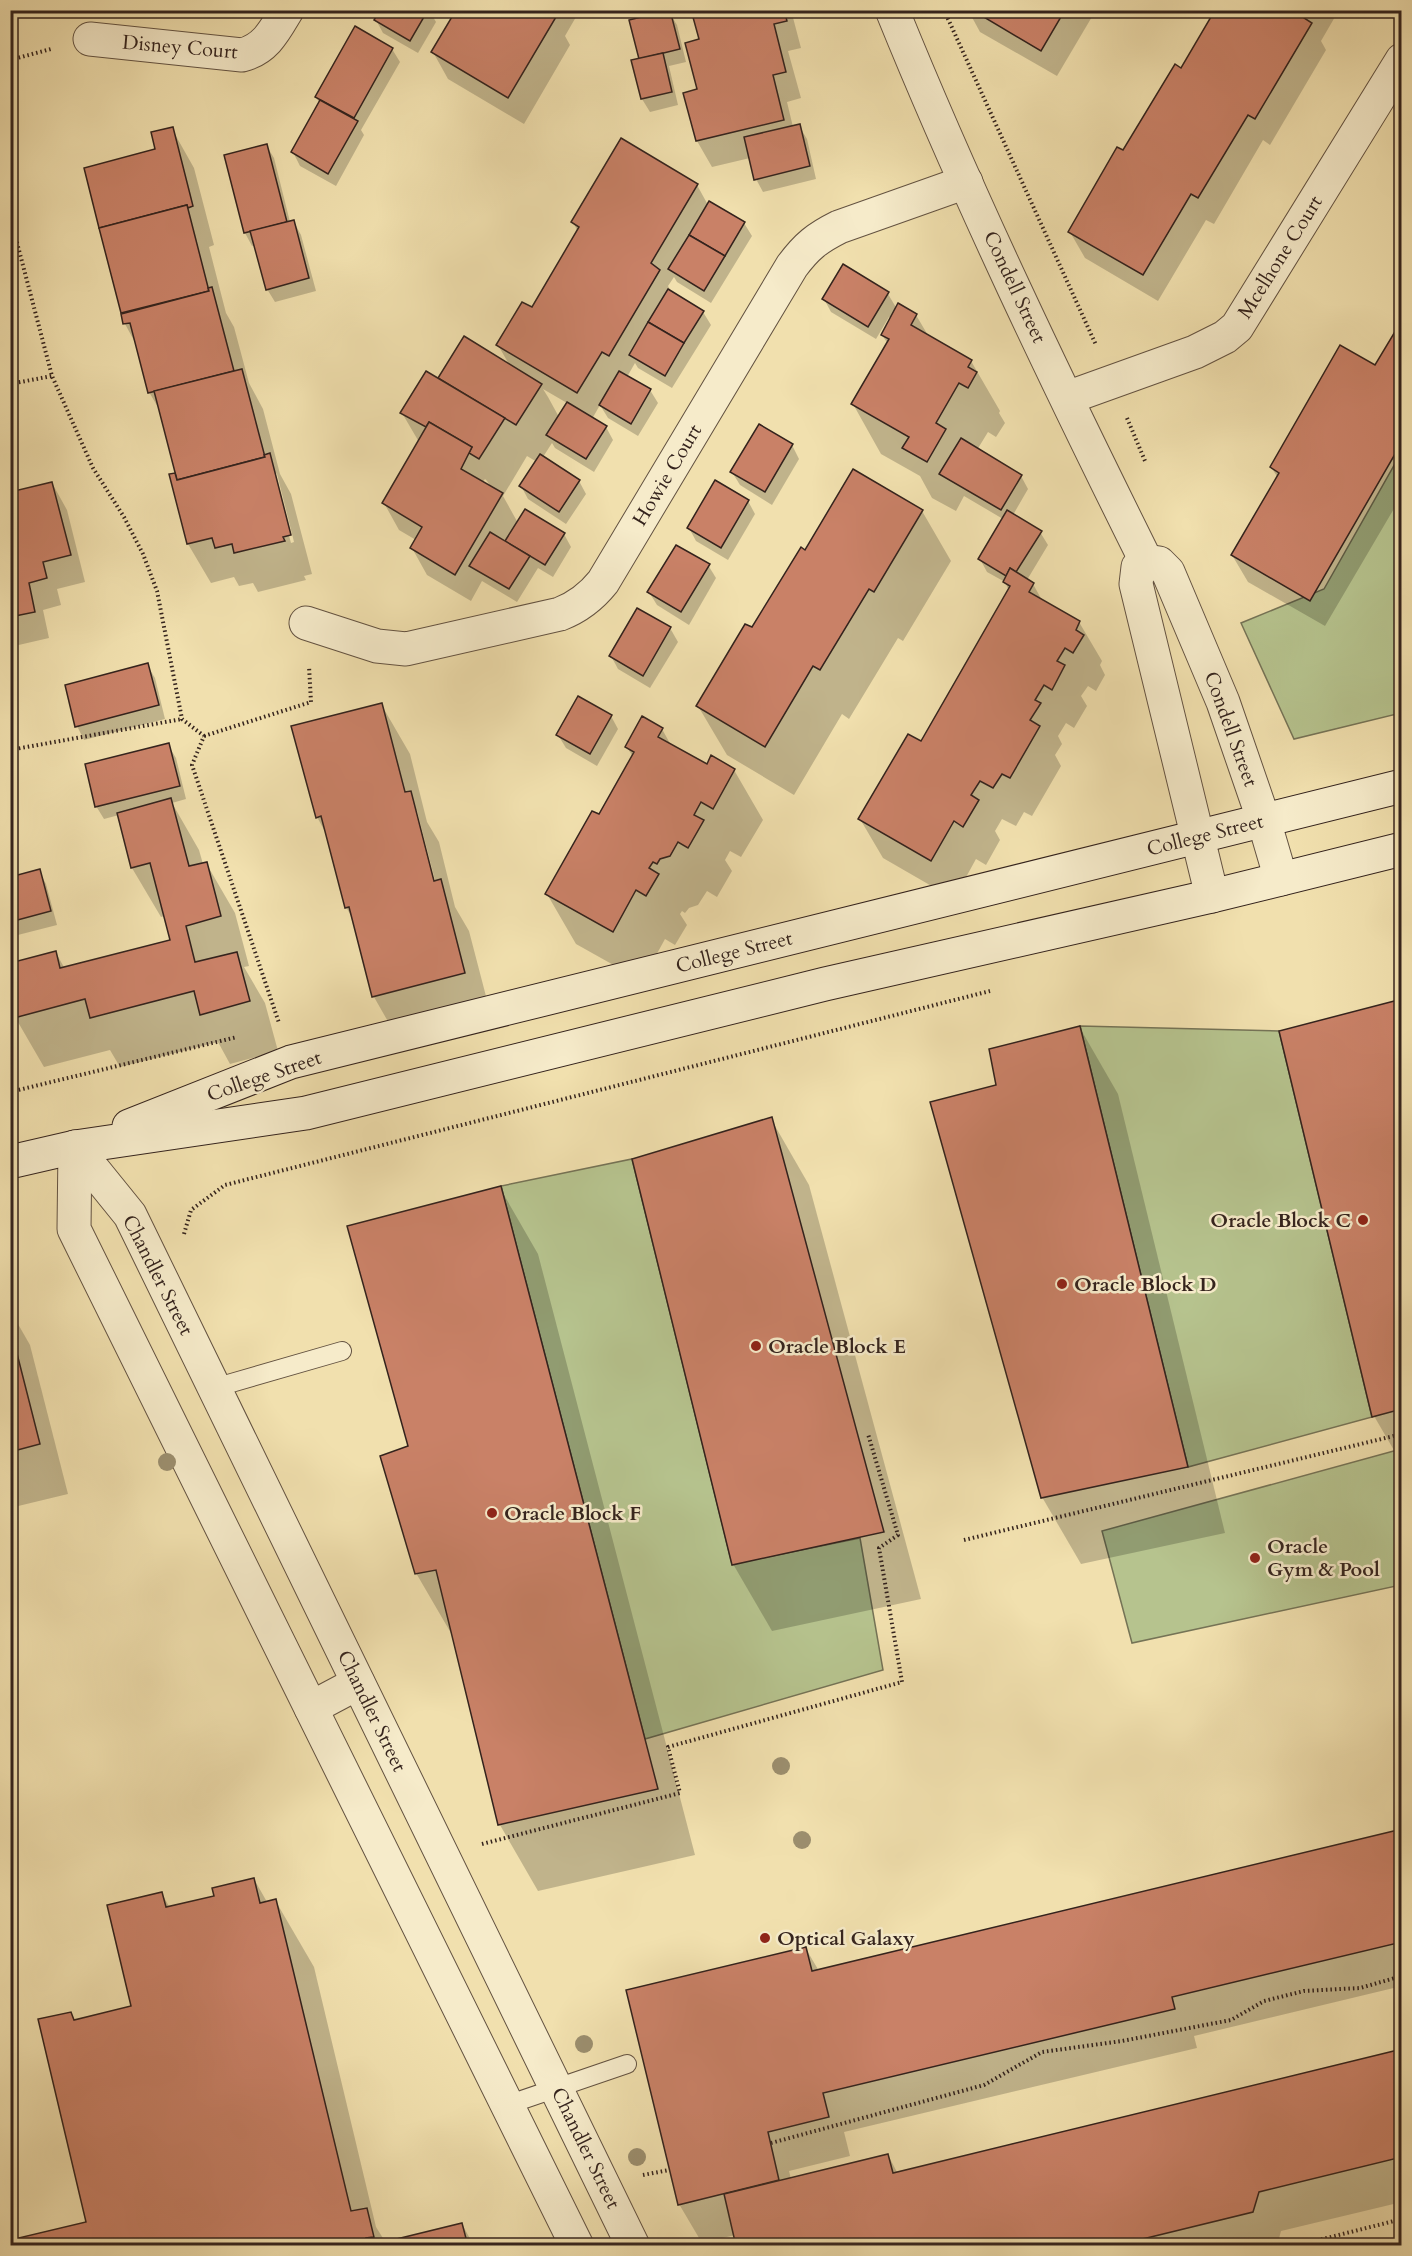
<svg xmlns="http://www.w3.org/2000/svg" width="1412" height="2256" font-family="Cardo,serif">
	<style>
		.green { fill: #b6c38e; stroke: #757356; stroke-width: 1.5 }
		.shadow { fill: #0003; fill-rule: evenodd }
		.building { fill: #c98167; stroke: #34231d; stroke-width: 1.5 }
		.lines { fill: none; stroke-linecap: round; stroke-linejoin: round }
		.lane-casing { stroke: #635241; stroke-width: 20 }
		.street-casing { stroke: #635241; stroke-width: 35 }
		.secondary-casing { stroke: #34231d; stroke-width: 35 }
		.path { stroke: #34231d; stroke-width: 4; stroke-dasharray: 1.5 3; stroke-linecap: butt }
		.lane { stroke: #f6ebca; stroke-width: 18 }
		.street { stroke: #f6ebca; stroke-width: 33 }
		.secondary { stroke: #f6ebca; stroke-width: 33 }
		.tree { fill: #9b8e6e }
		.poi-dot { fill: #8f2418; stroke: #f6ebca; stroke-width: 2 }
		.labels { text-anchor: middle; dominant-baseline: central; stroke-width: 5; stroke-linejoin: round; paint-order: stroke }
		.street-label { font-size: 20px; fill: #34231d; stroke: #f6ebca }
		.poi-label { font-size: 20px; font-weight: bold; fill: #34231d; stroke: #f6ebca; text-anchor: start }
	</style>
	<rect width="100%" height="100%" fill="#f1e0ae"/>
	<filter id="stains"><feTurbulence type="fractalNoise" baseFrequency=".00333" numOctaves="4"/><feColorMatrix values="0 0 0 0 .2 0 0 0 0 .09 0 0 0 0 .02 0 0 0 .5 -.17"/></filter>
	<radialGradient id="worn" r=".72"><stop offset=".6" stop-color="#630" stop-opacity="0"/><stop offset="1" stop-color="#630" stop-opacity=".3"/></radialGradient>
	<g class="green">
		<polygon points="1401,461 1401,713 1294,739 1241,623 1324,589 1396,462"/>
		<polygon points="1080,1026 1279,1031 1372,1417 1188,1467"/>
		<polygon points="632,1159 732,1564 860,1538 883,1670 645,1739 501,1186"/>
		<polygon points="1401,1449 1401,1585 1132,1643 1102,1531"/>
	</g>
	<g class="shadow">
		<polygon points="381,10 429,10 436,22 418,53 383,33 376,20"/>
		<polygon points="457,10 580,10 565,36 570,45 524,124 448,79 433,52"/>
		<polygon points="693,10 791,10 801,48 788,51 801,98 787,102 793,127 799,126 807,139 816,179 763,192 756,179 750,158 712,167 697,141 685,94 699,90 701,40"/>
		<polygon points="968,10 1096,10 1057,76 980,32"/>
		<polygon points="1217,10 1339,10 1321,41 1326,50 1270,145 1263,140 1214,224 1206,220 1158,301 1085,258 1070,232 1181,70"/>
		<polygon points="669,12 677,25 686,62 669,66 678,105 650,112 642,99 633,61 641,60"/>
		<polygon points="392,49 400,62 361,130 364,135 336,186 300,166 293,152 320,104 316,97"/>
		<path d="M172,129L194,168L214,245L209,247L226,313L234,327L249,383L263,409L280,474L291,494L312,574L304,576L306,580L258,592L253,583L239,586L234,577L211,583L188,544L171,475L177,474L162,414L149,392L137,346L125,324L85,169L157,150ZM272,470L277,474L294,542L291,543Z"/>
		<polygon points="266,145 274,158 290,222 294,222 301,235 316,291 275,302 267,289 255,245 252,246 245,233"/>
		<path d="M697,185L708,205L744,223L752,236L711,303L677,282L674,277L668,286L672,293L703,312L711,325L672,388L638,368L635,363L627,377L650,390L658,403L638,436L608,418L600,405L592,419L606,427L613,440L594,472L555,448L552,443L543,457L579,481L586,494L566,524L528,499L521,486L537,462L527,456L503,496L518,523L564,534L571,547L553,577L538,568L517,602L482,581L471,601L427,575L412,548L416,540L399,530L384,503L419,442L402,413L438,380L464,338L510,366L498,345L532,309L578,232L573,222ZM543,389L567,403L559,417L548,397ZM485,479L487,481L492,489L482,483Z"/>
		<polygon points="888,294 897,309 916,315 929,337 971,361 1000,411 999,413 1005,423 996,437 988,432 977,450 1021,476 1028,489 1013,515 1040,532 1048,545 1027,580 1033,584 1043,602 1079,622 1102,661 1100,665 1105,675 1096,691 1088,686 1081,696 1087,706 1074,728 1066,723 1058,736 1062,744 1055,755 1061,766 1032,816 1024,812 1016,826 1002,819 995,831 1000,840 986,865 976,859 954,899 883,858 860,819 921,743 1009,591 1005,582 987,572 980,559 1003,519 964,496 956,511 932,498 920,476 881,454 853,404 888,344 882,335 892,318 889,317 876,339 831,312 824,299"/>
		<polygon points="1402,323 1402,495 1325,626 1248,582 1232,555 1278,478 1271,467 1376,367"/>
		<polygon points="792,445 799,459 772,505 740,485 732,472"/>
		<polygon points="52,483 67,510 85,582 57,589 61,605 43,610 49,638 10,647 10,494"/>
		<polygon points="748,501 755,514 728,560 696,541 689,528"/>
		<polygon points="922,511 951,561 903,641 898,638 849,719 842,714 794,795 727,755 698,706 806,552"/>
		<polygon points="708,565 716,578 689,625 657,605 649,592"/>
		<polygon points="670,628 678,642 650,688 618,669 611,656"/>
		<polygon points="147,665 155,678 165,719 84,740 77,726"/>
		<path d="M381,704L410,754L427,822L439,842L455,907L469,931L493,1023L402,1046L374,997L354,921L346,907L328,837L317,817ZM413,807L417,811L437,888L434,889Z"/>
		<polygon points="611,716 618,729 597,766 566,748 558,735"/>
		<polygon points="662,729 672,747 707,766 734,770 763,820 741,857 730,851 725,860 732,871 717,897 707,891 698,905 689,908 685,913 682,911 680,914 687,925 675,945 665,939 642,981 576,944 547,894 600,816 633,757 627,747"/>
		<polygon points="168,745 176,758 186,799 172,803 199,850 203,864 206,863 235,913 249,966 244,967 265,1003 278,1051 230,1064 218,1042 120,1067 110,1050 44,1067 15,1017 56,953 65,969 172,941 165,916 161,917 132,868 119,815 104,819 96,806"/>
		<polygon points="39,871 46,884 57,925 10,937 10,879"/>
		<polygon points="1402,1001 1402,1464 1374,1416"/>
		<polygon points="1080,1028 1118,1094 1225,1533 1081,1564 1042,1497 998,1086"/>
		<polygon points="771,1119 809,1185 921,1599 772,1631 733,1564"/>
		<polygon points="500,1188 538,1254 695,1855 538,1891 500,1825 455,1640 416,1573"/>
		<polygon points="10,1310 30,1345 68,1494 10,1508"/>
		<polygon points="1402,1831 1402,1986 1194,2036 1197,2048 844,2132 850,2156 789,2171 791,2179 888,2155 898,2174 1402,2051 1402,2202 1281,2231 1277,2246 738,2246 735,2235 702,2243 679,2204 806,1949 819,1971"/>
		<polygon points="254,1879 267,1902 275,1900 314,1967 376,2227 386,2243 462,2224 474,2246 10,2246 88,2223 71,2013 75,2022 133,2007 162,1894 170,1908 216,1897"/>
	</g>
	<g class="building">
		<polygon points="380,10 428,10 410,41 374,20"/>
		<polygon points="456,10 544,10 556,17 508,98 431,52"/>
		<polygon points="670,10 680,49 639,59 629,20"/>
		<polygon points="691,10 784,10 787,21 774,24 786,72 773,75 784,120 696,141 683,93 697,89 685,43 699,39"/>
		<polygon points="972,10 1065,10 1041,51"/>
		<polygon points="1215,10 1308,10 1304,18 1312,23 1255,119 1248,115 1198,198 1191,194 1143,275 1068,232 1117,147 1123,150 1175,64 1181,68"/>
		<polygon points="355,26 393,48 354,118 315,97"/>
		<polygon points="663,53 672,92 641,99 631,60"/>
		<polygon points="320,100 358,121 328,174 291,152"/>
		<polygon points="800,124 810,166 754,180 744,137"/>
		<polygon points="173,127 193,206 188,208 187,205 99,228 84,168 155,149 151,132"/>
		<polygon points="621,138 698,184 651,263 660,270 609,356 602,352 577,393 496,345 522,302 532,307 579,227 571,222"/>
		<polygon points="267,144 287,222 244,233 224,155"/>
		<polygon points="709,201 745,222 725,256 689,235"/>
		<polygon points="187,205 209,291 121,313 99,228"/>
		<polygon points="294,220 309,278 266,290 250,231"/>
		<polygon points="689,235 725,256 704,291 668,269"/>
		<polygon points="843,264 889,292 868,327 822,299"/>
		<polygon points="212,287 234,371 148,393 130,323 123,324 121,314 209,291 208,288"/>
		<polygon points="668,289 704,311 684,343 648,322"/>
		<polygon points="898,303 917,314 911,325 972,360 968,367 977,372 968,388 959,383 936,423 946,429 927,462 902,448 909,437 851,404 889,339 881,335"/>
		<polygon points="1402,320 1402,442 1310,601 1231,555 1279,473 1270,467 1340,345 1375,365"/>
		<polygon points="648,322 684,343 665,376 629,355"/>
		<polygon points="464,336 542,384 516,425 438,378"/>
		<polygon points="242,369 265,457 177,480 154,391"/>
		<polygon points="426,371 505,418 479,459 469,453 472,447 429,422 426,427 400,413"/>
		<polygon points="619,371 651,389 631,424 599,405"/>
		<polygon points="567,402 607,426 586,459 546,435"/>
		<polygon points="429,422 472,447 461,469 503,493 455,575 410,548 422,527 382,503"/>
		<polygon points="759,424 793,444 765,492 730,472"/>
		<polygon points="961,438 1022,475 1001,510 939,474"/>
		<polygon points="270,453 291,535 283,537 285,541 234,553 232,544 215,548 212,538 187,544 169,474 175,473 177,480 265,457 264,455"/>
		<polygon points="540,454 580,480 559,512 519,486"/>
		<polygon points="853,469 923,510 874,592 869,589 820,670 813,666 765,747 696,706 745,624 752,627 801,547 805,550"/>
		<polygon points="715,480 749,500 721,548 687,528"/>
		<polygon points="52,482 71,555 43,562 47,578 29,583 35,612 10,617 10,492"/>
		<polygon points="525,509 565,533 545,565 505,541"/>
		<polygon points="1007,510 1042,531 1016,572 1010,568 1006,576 978,559"/>
		<polygon points="490,532 530,556 509,589 469,566"/>
		<polygon points="676,545 710,564 681,612 647,592"/>
		<polygon points="1010,568 1034,583 1029,592 1080,621 1076,630 1084,635 1073,653 1065,648 1057,661 1065,665 1052,690 1044,685 1035,700 1041,703 1030,720 1040,726 1010,778 1002,774 993,788 980,781 971,795 979,800 963,827 954,821 931,861 858,819 908,734 921,741 1010,586 1003,582"/>
		<polygon points="637,608 671,627 643,676 609,656"/>
		<polygon points="148,663 159,705 75,727 65,685"/>
		<polygon points="578,696 612,715 590,754 556,735"/>
		<polygon points="382,703 405,792 411,791 434,881 441,879 465,973 372,997 349,907 345,908 321,816 316,818 291,726"/>
		<polygon points="642,716 663,728 658,737 707,764 711,755 735,769 713,809 701,802 694,815 704,820 688,848 678,842 670,856 660,859 657,864 653,862 649,868 659,874 646,896 636,890 613,932 545,894 592,811 599,814 634,752 625,747"/>
		<polygon points="169,743 180,786 95,807 85,764"/>
		<polygon points="171,798 189,866 207,862 221,916 186,926 195,962 237,952 250,1001 200,1015 194,991 90,1018 85,999 14,1018 10,1005 10,963 56,951 60,968 170,940 150,863 131,868 117,813"/>
		<polygon points="40,869 51,911 10,922 10,877"/>
		<polygon points="1402,999 1402,1409 1372,1417 1279,1031"/>
		<polygon points="1080,1026 1188,1467 1041,1498 930,1102 996,1085 989,1049"/>
		<polygon points="772,1117 884,1532 732,1565 632,1159"/>
		<polygon points="501,1186 658,1789 498,1825 436,1570 415,1574 380,1456 408,1446 347,1226"/>
		<polygon points="10,1326 40,1444 10,1452"/>
		<polygon points="1402,1829 1402,1942 1172,1997 1175,2009 823,2093 829,2117 768,2132 779,2180 678,2205 626,1990 806,1947 812,1971"/>
		<polygon points="254,1878 260,1903 276,1899 351,2211 367,2208 374,2237 366,2238 368,2246 10,2246 10,2240 86,2222 38,2019 71,2012 74,2020 131,2006 107,1905 162,1892 166,1907 214,1896 212,1888"/>
		<polygon points="1402,2049 1402,2157 1259,2192 1253,2212 1114,2246 736,2246 724,2194 888,2154 893,2173"/>
		<polygon points="462,2223 468,2246 368,2246"/>
	</g>
	<g class="lines">
		<g class="lane-casing">
			<g id="lane">
				<polyline points="214,1388 342,1351"/>
				<polyline points="507,2105 627,2064"/>
			</g>
		</g>
		<g class="street-casing">
			<g id="street">
				<path d="M892,10C968,197 1056,380 1146,561"/>
				<path d="M90,39L242,55C266,49 275,30 287,10"/>
				<polyline points="1067,398 1195,352 1225,337 1237,327 1402,60"/>
				<path d="M306,623L377,646L406,649L560,614C578,607 591,597 603,582L792,266C807,246 817,238 839,227L966,182"/>
				<polyline points="1212,896 1136,584 1138,567 1146,561 1159,563 1168,572 1223,702 1264,821 1281,879"/>
				<polyline points="75,1147 130,1215 633,2246"/>
				<polyline points="75,1147 74,1229 577,2246"/>
				<polyline points="311,1708 358,1683"/>
			</g>
		</g>
		<g class="secondary-casing">
			<g id="secondary">
				<polyline points="129,1126 291,1062 1402,786"/>
				<polyline points="10,1162 75,1147 306,1113 825,984 1212,896 1402,849"/>
			</g>
		</g>
		<g class="path">
			<polyline points="944,10 1096,345"/>
			<polyline points="10,60 51,49"/>
			<polyline points="10,216 52,376 93,468 124,517 143,554 157,591 182,719 204,736 192,765 279,1023"/>
			<polyline points="10,384 52,376"/>
			<polyline points="1127,418 1145,461"/>
			<polyline points="204,736 311,702 309,666"/>
			<polyline points="10,750 182,719"/>
			<polyline points="10,1092 237,1037"/>
			<polyline points="184,1234 191,1210 225,1185 990,991"/>
			<polyline points="964,1540 1402,1434"/>
			<polyline points="482,1844 680,1793 668,1747 902,1682 879,1548 898,1535 868,1434"/>
			<polyline points="771,2143 984,2085 1042,2052 1122,2041 1231,2020 1264,2001 1304,1991 1360,1988 1402,1976"/>
			<polyline points="643,2175 669,2170"/>
			<polyline points="1295,2246 1402,2219"/>
		</g>
		<use href="#lane" class="lane"/>
		<use href="#street" class="street"/>
		<use href="#secondary" class="secondary"/>
	</g>
	<g class="tree">
		<circle cx="167" cy="1462" r="9"/>
		<circle cx="781" cy="1766" r="9"/>
		<circle cx="802" cy="1840" r="9"/>
		<circle cx="584" cy="2044" r="9"/>
		<circle cx="637" cy="2157" r="9"/>
	</g>
	<g class="poi-dot">
		<circle cx="1363" cy="1220" r="6"/>
		<circle cx="1062" cy="1284" r="6"/>
		<circle cx="756" cy="1346" r="6"/>
		<circle cx="492" cy="1513" r="6"/>
		<circle cx="1255" cy="1558" r="6"/>
		<circle cx="765" cy="1938" r="6"/>
	</g>
	<g class="labels">
		<g class="street-label">
			<text transform="translate(180 47) rotate(5)">Disney Court</text>
			<text transform="translate(1280 257) rotate(-58)">Mcelhone Court</text>
			<text transform="translate(1015 287) rotate(65)">Condell Street</text>
			<text transform="translate(667 475) rotate(-59)">Howie Court</text>
			<text transform="translate(1231 729) rotate(70)">Condell Street</text>
			<text transform="translate(1205 835) rotate(-14)">College Street</text>
			<text transform="translate(734 952) rotate(-14)">College Street</text>
			<text transform="translate(264 1076) rotate(-19)">College Street</text>
			<text transform="translate(158 1275) rotate(63)">Chandler Street</text>
			<text transform="translate(372 1711) rotate(64)">Chandler Street</text>
			<text transform="translate(586 2148) rotate(64)">Chandler Street</text>
		</g>
		<g class="poi-label">
			<text x="1351" y="1220" text-anchor="end">Oracle Block C</text>
			<text x="1074" y="1284">Oracle Block D</text>
			<text x="768" y="1346">Oracle Block E</text>
			<text x="504" y="1513">Oracle Block F</text>
			<text x="1267" y="1546">Oracle<tspan x="1267" dy="23">Gym &amp; Pool</tspan></text>
			<text x="777" y="1938">Optical Galaxy</text>
		</g>
	</g>
	<rect width="1412" height="2256" fill="none" stroke="#f1e0ae" stroke-width="36"/>
	<rect x="12" y="12" width="1388" height="2232" fill="none" stroke="#34231d" stroke-width="3"/>
	<rect x="18" y="18" width="1376" height="2220" fill="none" stroke="#34231d" stroke-width="1.5"/>
	<rect width="100%" height="100%" filter="url(#stains)"/>
	<rect width="100%" height="100%" fill="url(#worn)"/>
</svg>
